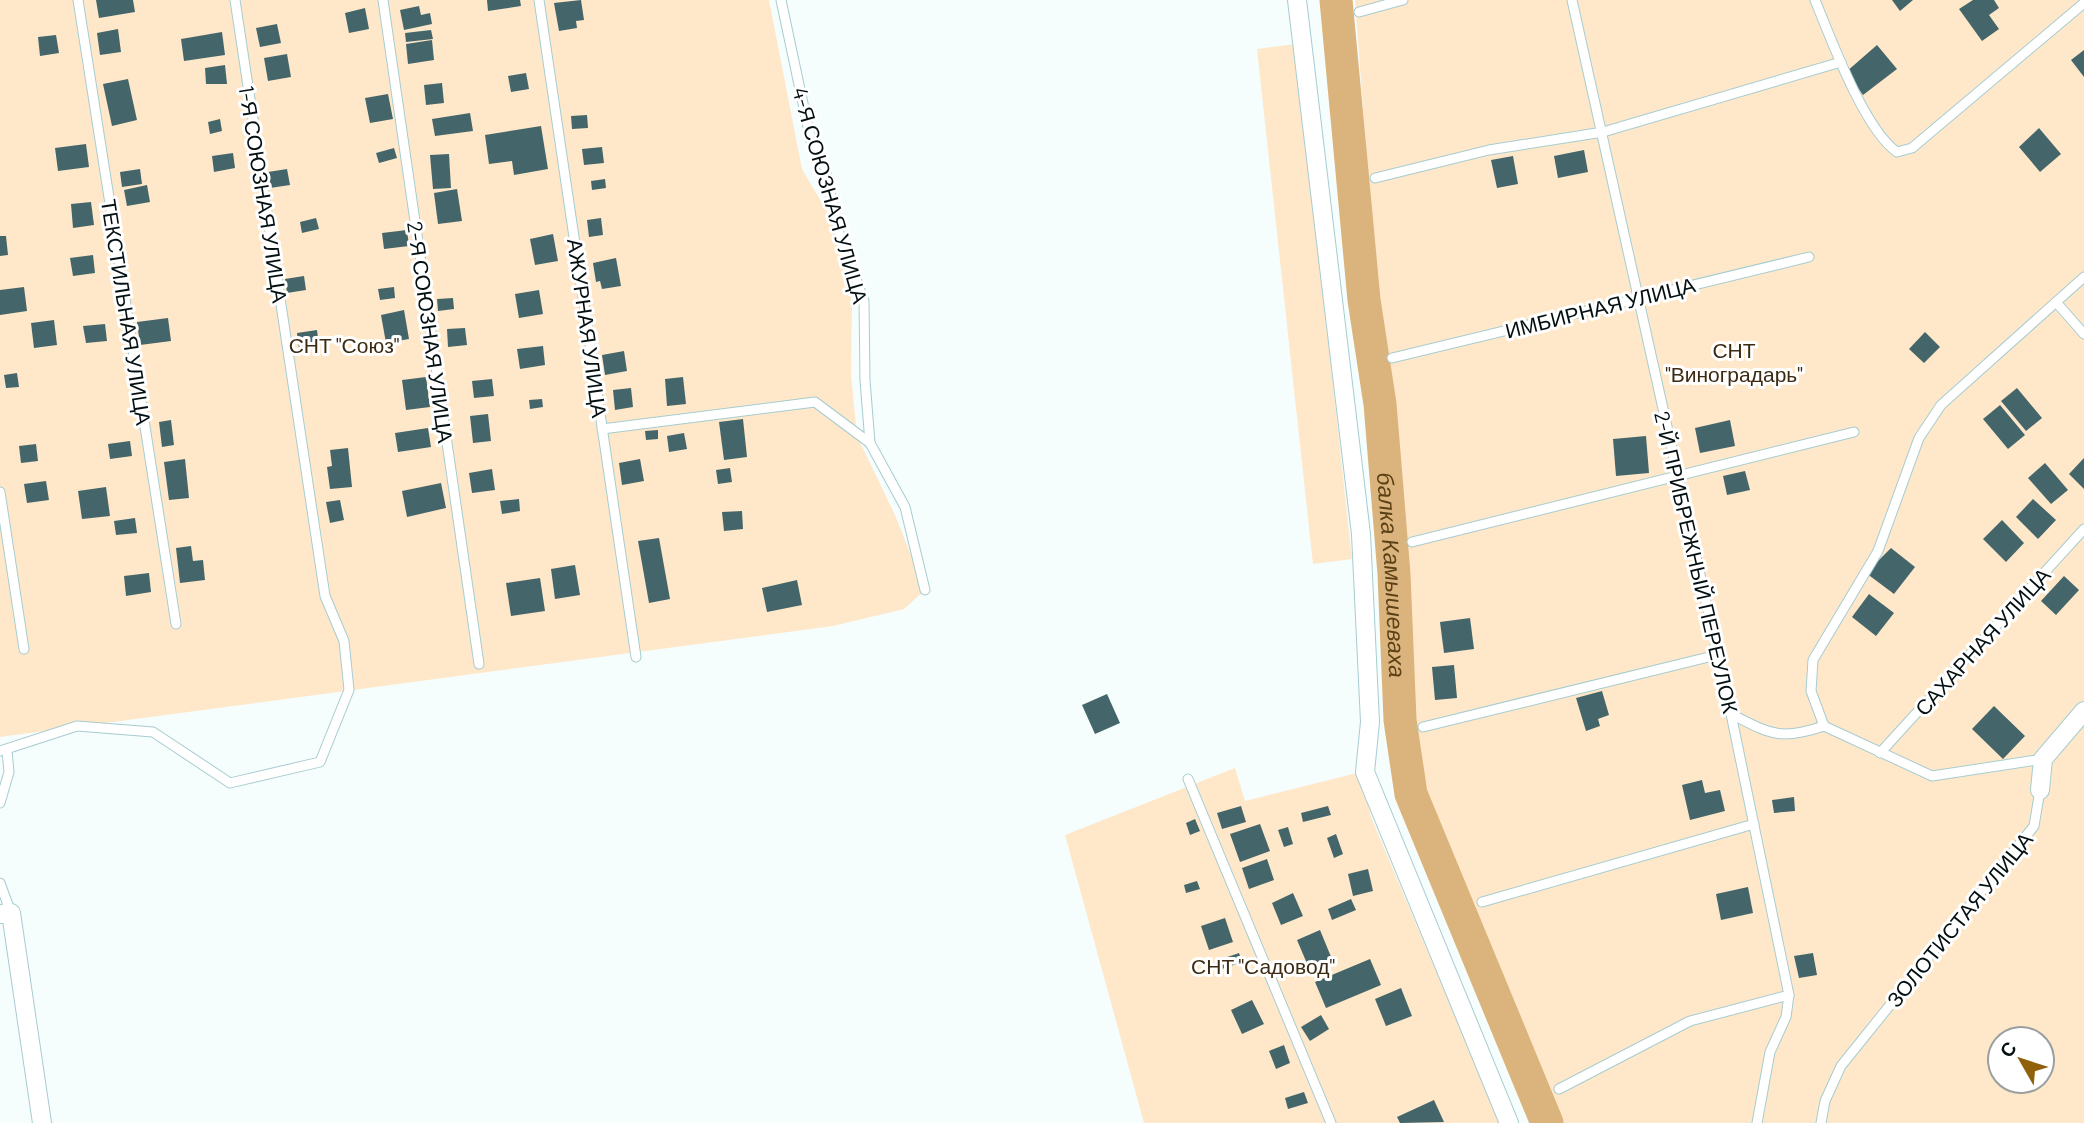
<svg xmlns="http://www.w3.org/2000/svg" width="2084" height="1123" font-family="Barlow,sans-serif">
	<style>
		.green { fill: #ffe8c9; fill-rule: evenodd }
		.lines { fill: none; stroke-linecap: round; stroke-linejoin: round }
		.river { stroke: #dbb47d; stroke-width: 33 }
		.building { fill: #44666a }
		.service-casing { stroke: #a7ccd0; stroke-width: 11 }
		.minor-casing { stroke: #a7ccd0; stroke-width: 20 }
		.service { stroke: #fff; stroke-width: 9 }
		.minor { stroke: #fff; stroke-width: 18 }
		.labels { text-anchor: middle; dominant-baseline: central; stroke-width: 6; stroke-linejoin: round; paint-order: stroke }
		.street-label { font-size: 21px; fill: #030f11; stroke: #fff }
		.park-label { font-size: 21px; fill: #3c2b12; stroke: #fff }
		.water-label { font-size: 23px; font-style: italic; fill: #5c4117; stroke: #fff }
	</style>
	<rect width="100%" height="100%" fill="#f5fdfd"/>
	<g class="green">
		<polygon points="0,0 769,0 802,169 835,225 852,302 851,375 857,436 895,515 925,590 904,609 833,626 0,737"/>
		<path d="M1355,0H2084V1123H1546L1423,792L1408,717ZM2000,1039H2042V1081H2000Z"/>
		<polygon points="1296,44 1352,559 1313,564 1257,49"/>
		<polygon points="1235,768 1245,801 1361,772 1371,817 1500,1123 1144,1123 1065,835"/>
	</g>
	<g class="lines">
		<path class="river" id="s1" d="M1336,0L1364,300L1380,404L1394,574L1400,720L1411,794L1547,1123"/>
	</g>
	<g class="building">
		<polygon points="96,0 133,0 135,12 99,18"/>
		<polygon points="487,0 520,0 521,6 488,11"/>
		<polygon points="581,0 584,20 576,21 577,28 559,31 554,3"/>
		<polygon points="1892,0 1913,0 1900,11"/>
		<polygon points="1973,0 1994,0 1999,8 1989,15 1999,29 1982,41 1959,9"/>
		<polygon points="419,6 421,15 430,13 432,24 404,30 400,10"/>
		<polygon points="365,8 369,29 349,33 345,13"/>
		<polygon points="277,24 281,43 260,47 256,28"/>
		<polygon points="118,29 121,52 100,55 97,33"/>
		<polygon points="431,30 433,39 406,42 405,33"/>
		<polygon points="222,32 225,55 184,61 181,39"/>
		<polygon points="56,35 59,53 40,56 38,37"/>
		<polygon points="432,40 434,60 408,64 406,44"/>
		<polygon points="1877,45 1897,69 1863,95 1846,72"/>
		<polygon points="2084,50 2084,77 2071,60"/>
		<polygon points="287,54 291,77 268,81 264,58"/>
		<polygon points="225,65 227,84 206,84 205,68"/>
		<polygon points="526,73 529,89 511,92 508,76"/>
		<polygon points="128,79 137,120 112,126 103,84"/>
		<polygon points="442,83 444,103 426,105 424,85"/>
		<polygon points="388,94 393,119 370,123 365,98"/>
		<polygon points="470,113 473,131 435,136 432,119"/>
		<polygon points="587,115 588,128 572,129 571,116"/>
		<polygon points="220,119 222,131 210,134 208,122"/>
		<polygon points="541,126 548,169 514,175 512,161 489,164 485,135"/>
		<polygon points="2039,128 2061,154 2040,172 2019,147"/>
		<polygon points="86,144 89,167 58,171 55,148"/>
		<polygon points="602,147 604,163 584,165 582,149"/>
		<polygon points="394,148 397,158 379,163 376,153"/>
		<polygon points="1584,150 1588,172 1558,178 1554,156"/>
		<polygon points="233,153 235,168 214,172 212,156"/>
		<polygon points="449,154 451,188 433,189 430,155"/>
		<polygon points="1513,156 1518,184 1497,188 1491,160"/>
		<polygon points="140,169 142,184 122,187 120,172"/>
		<polygon points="287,169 290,185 270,188 268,172"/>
		<polygon points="605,179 606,188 592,190 591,181"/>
		<polygon points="147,185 150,202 127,206 124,190"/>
		<polygon points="457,189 462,221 438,224 434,193"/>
		<polygon points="91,202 94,225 73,228 71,204"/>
		<polygon points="316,218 319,229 302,233 300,222"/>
		<polygon points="601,218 603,235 589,237 587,220"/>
		<polygon points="407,230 409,246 384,249 382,233"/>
		<polygon points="553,234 558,261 535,265 530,239"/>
		<polygon points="0,236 6,236 8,255 0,256"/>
		<polygon points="93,255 95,273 73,276 70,258"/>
		<polygon points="616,258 621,286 602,289 600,281 596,282 593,263"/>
		<polygon points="304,276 306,290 287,293 285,279"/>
		<polygon points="24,287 27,311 0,315 0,290"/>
		<polygon points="394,287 395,298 380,300 378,289"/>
		<polygon points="539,290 543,314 519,318 515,294"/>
		<polygon points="453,298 454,309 438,311 437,299"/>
		<polygon points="404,310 409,339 386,343 381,315"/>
		<polygon points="168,318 171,341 140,345 137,322"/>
		<polygon points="54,320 57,345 34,348 31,323"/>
		<polygon points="105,324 107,341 86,343 83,326"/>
		<polygon points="465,328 467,345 448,347 447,329"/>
		<polygon points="317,330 319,347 299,349 297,333"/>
		<polygon points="1925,332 1940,347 1924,363 1909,349"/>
		<polygon points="543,346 545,365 520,369 517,349"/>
		<polygon points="624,351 627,371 605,375 602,355"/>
		<polygon points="17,373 19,387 6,388 4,375"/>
		<polygon points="426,377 430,407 406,410 402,380"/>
		<polygon points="683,377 686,404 667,406 665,379"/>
		<polygon points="492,379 494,396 474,398 472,381"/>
		<polygon points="631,388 633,407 615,410 613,390"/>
		<polygon points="2017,388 2042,418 2026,431 2001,401"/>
		<polygon points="542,399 543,407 530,409 529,400"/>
		<polygon points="2000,405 2025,435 2008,449 1983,419"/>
		<polygon points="488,414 491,441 473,443 470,416"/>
		<polygon points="743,419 747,457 724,460 719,422"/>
		<polygon points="171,420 174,445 162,447 159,422"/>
		<polygon points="1730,420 1735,446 1700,453 1695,428"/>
		<polygon points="428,428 431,447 398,452 395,433"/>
		<polygon points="658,430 658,439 646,440 645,431"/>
		<polygon points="684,433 687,449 669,452 667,436"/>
		<polygon points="1646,436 1649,473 1616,476 1613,439"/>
		<polygon points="130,441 132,456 110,459 108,444"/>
		<polygon points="36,444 38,461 21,463 19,446"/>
		<polygon points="348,448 352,487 330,489 327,467 332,466 330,450"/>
		<polygon points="2084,458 2084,489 2069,474"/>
		<polygon points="185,459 189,498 169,500 164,462"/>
		<polygon points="640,459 644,481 622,485 619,463"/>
		<polygon points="2045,463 2068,490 2051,504 2028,478"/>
		<polygon points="730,468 732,482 718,484 716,470"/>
		<polygon points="492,469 495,490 472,493 469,473"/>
		<polygon points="1745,471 1750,490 1727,495 1723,476"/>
		<polygon points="46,481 49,500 27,503 24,484"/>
		<polygon points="441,483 446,508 407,517 402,491"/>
		<polygon points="106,487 110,516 82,519 78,491"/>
		<polygon points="519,499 520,511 502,514 500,501"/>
		<polygon points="2033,499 2056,520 2038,539 2016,517"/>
		<polygon points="340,500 344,520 330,523 326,502"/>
		<polygon points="742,511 743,529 724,531 722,512"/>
		<polygon points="135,518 137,533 116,535 114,521"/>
		<polygon points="2002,520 2024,543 2006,562 1983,539"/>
		<polygon points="659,538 670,599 649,603 638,541"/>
		<polygon points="191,546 193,561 203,560 205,580 180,583 176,548"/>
		<polygon points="1891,548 1915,567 1894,594 1866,573"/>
		<polygon points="575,565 580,595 555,599 551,569"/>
		<polygon points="149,573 151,592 126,596 124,576"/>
		<polygon points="2064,576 2079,590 2056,615 2041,601"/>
		<polygon points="540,578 545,611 511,616 506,583"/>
		<polygon points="797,580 802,605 767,612 762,588"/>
		<polygon points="1869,594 1894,613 1876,636 1852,617"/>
		<polygon points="1470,618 1474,649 1444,653 1440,622"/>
		<polygon points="1454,665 1457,698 1435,700 1432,667"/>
		<polygon points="1602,691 1609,715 1598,719 1600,726 1586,731 1576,698"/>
		<polygon points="1107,694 1120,723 1095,734 1082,705"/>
		<polygon points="1994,706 2025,736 2003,759 1972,729"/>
		<polygon points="1702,780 1705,793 1720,790 1725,811 1690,820 1682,785"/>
		<polygon points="1794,797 1795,811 1774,813 1772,800"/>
		<polygon points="1241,806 1246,822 1222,829 1217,813"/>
		<polygon points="1328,806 1331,815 1303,822 1301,813"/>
		<polygon points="1195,819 1200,831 1190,835 1186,823"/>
		<polygon points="1260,824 1270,851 1240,862 1230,834"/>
		<polygon points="1288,827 1293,844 1284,847 1278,830"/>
		<polygon points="1336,834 1343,854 1334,858 1327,838"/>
		<polygon points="1267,859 1274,880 1249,889 1242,868"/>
		<polygon points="1368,869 1373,891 1353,896 1348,874"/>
		<polygon points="1197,881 1200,889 1186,893 1184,885"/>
		<polygon points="1748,887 1753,913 1721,920 1716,894"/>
		<polygon points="1293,893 1303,916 1281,925 1272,903"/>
		<polygon points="1351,899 1356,910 1332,920 1328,909"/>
		<polygon points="1225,918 1233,942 1209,950 1201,926"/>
		<polygon points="1320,930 1334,964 1311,973 1297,940"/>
		<polygon points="1239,953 1242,962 1219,970 1216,961"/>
		<polygon points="1813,953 1817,975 1799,978 1794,956"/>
		<polygon points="1370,959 1381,985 1326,1008 1315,982"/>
		<polygon points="1401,988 1412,1016 1386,1026 1375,999"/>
		<polygon points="1252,1000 1264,1024 1242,1034 1231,1010"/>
		<polygon points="1321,1015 1329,1029 1310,1041 1301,1027"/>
		<polygon points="1284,1045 1290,1063 1276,1069 1269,1051"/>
		<polygon points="1304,1092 1308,1103 1288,1109 1285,1098"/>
		<polygon points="1434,1100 1444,1122 1400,1123 1397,1117"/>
	</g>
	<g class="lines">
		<g class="service-casing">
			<g id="service">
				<polyline points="78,0 176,624"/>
				<polyline points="383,0 479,664"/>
				<polyline points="539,0 636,657"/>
				<polyline points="781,0 811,141 825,168 839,233 864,301 865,380 870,443 905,507 925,590"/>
				<polyline points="1572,0 1731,714 1789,995 1786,1017 1770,1052 1757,1123"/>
				<path d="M1815,0C1831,39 1864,129 1897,152L1912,148L2084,3"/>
				<polyline points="1359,12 1403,0"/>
				<polyline points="1375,178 1489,150 1603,132 1841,62"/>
				<polyline points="2056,302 2084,334"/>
				<polyline points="1392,358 1809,257"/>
				<polyline points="602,429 815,402 870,443"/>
				<polyline points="0,492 24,649"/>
				<polyline points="1412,542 1854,432"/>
				<path d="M1731,714C1771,734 1779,741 1824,726L1932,776L2043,759"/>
				<polyline points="1824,726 1811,691 1813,660 1878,551 1919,438 1941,405 2084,277"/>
				<polyline points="1423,727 1717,655"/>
				<polyline points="0,751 77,726 153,732 230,783 320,762 349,690 344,641 325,596 235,0"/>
				<polyline points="1880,753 2084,529"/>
				<polyline points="1188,779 1331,1123"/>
				<polyline points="0,803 9,772 7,751"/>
				<polyline points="0,883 11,913"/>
				<polyline points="1482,902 1754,824"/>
				<polyline points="1559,1089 1690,1021 1789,995"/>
				<polyline points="1821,1123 1825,1101 1841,1066 2034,826 2040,790"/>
			</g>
		</g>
		<g class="minor-casing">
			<g id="minor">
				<polyline points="1297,0 1361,534 1370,722 1365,772 1509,1123"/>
				<polyline points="2040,790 2043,759 2084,711"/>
				<polyline points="0,914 11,913 42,1123"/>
			</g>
		</g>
		<use href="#service" class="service"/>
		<use href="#minor" class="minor"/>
	</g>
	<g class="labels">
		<g class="street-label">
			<text transform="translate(264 194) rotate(81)">1-Я СОЮЗНАЯ УЛИЦА</text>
			<text transform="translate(831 195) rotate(74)">4-Я СОЮЗНАЯ УЛИЦА</text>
			<text transform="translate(1600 307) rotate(-14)">ИМБИРНАЯ УЛИЦА</text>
			<text transform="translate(127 312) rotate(81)">ТЕКСТИЛЬНАЯ УЛИЦА</text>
			<text transform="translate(588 328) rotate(82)">АЖУРНАЯ УЛИЦА</text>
			<text transform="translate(431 332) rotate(82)">2-Я СОЮЗНАЯ УЛИЦА</text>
			<text transform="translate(1697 562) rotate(77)">2-Й ПРИБРЕЖНЫЙ ПЕРЕУЛОК</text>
			<text transform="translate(1982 641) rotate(-48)">САХАРНАЯ УЛИЦА</text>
			<text transform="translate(1959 919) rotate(-51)">ЗОЛОТИСТАЯ УЛИЦА</text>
		</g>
		<g class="park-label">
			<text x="344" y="344">СНТ "Союз"</text>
			<text x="1734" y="349">СНТ<tspan x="1734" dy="24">"Виноградарь"</tspan></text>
			<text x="1263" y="965">СНТ "Садовод"</text>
		</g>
		<g class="water-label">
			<text stroke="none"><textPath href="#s1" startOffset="578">балка Камышеваха</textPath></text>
		</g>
	</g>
	<g transform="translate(2021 1060) rotate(309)"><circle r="33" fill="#ffffff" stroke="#9a9fa0" stroke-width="2"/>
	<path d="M0-5L12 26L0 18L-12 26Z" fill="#8f610b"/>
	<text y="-10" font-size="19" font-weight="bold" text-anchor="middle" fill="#030f11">С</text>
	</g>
</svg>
